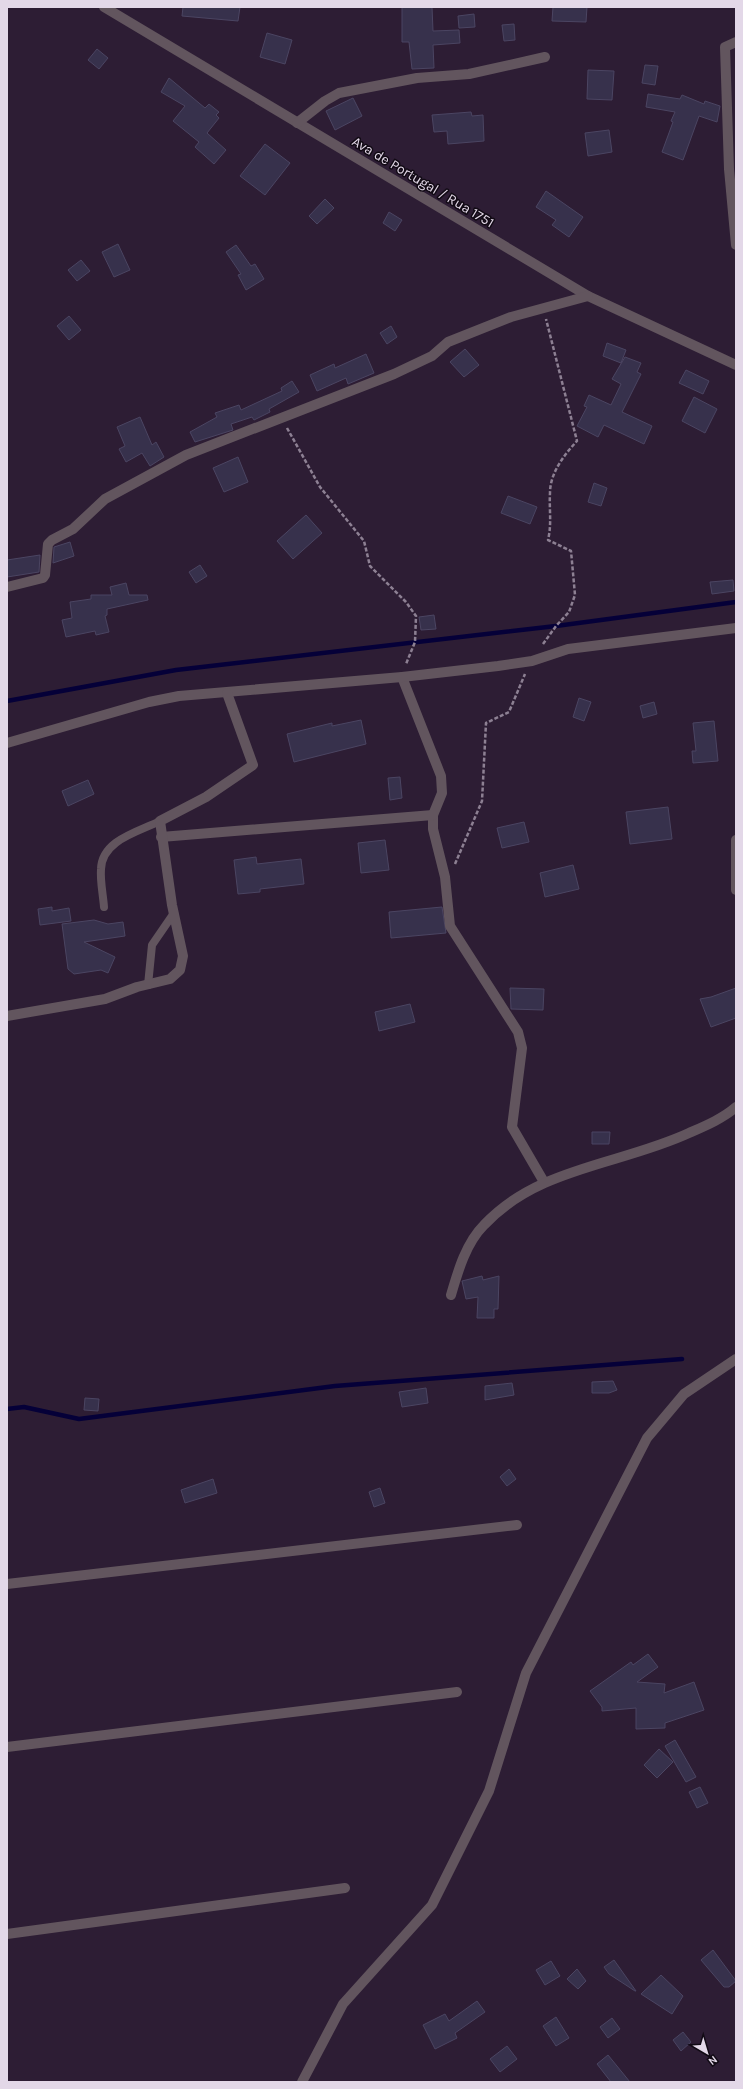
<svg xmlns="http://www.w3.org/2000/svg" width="743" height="2089" font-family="Karla,sans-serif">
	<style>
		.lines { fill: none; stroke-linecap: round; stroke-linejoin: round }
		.stream { stroke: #050038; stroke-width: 4.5 }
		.building { fill: #37314c; stroke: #4b4562 }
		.path { stroke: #8d8093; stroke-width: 2.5; stroke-dasharray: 4 2; stroke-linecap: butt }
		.service { stroke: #62555e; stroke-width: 8 }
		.minor { stroke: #62555e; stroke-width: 10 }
		.labels { text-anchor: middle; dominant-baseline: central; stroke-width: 3; stroke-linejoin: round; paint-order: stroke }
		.street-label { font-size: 14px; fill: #e3d8e8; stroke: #110a14 }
	</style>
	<rect width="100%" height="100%" fill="#2d1d34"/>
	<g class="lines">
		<g class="stream">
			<polyline points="7,701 176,670 556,626 736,602"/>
			<polyline points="7,1409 24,1407 79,1419 335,1386 682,1359"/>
		</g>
	</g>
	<g class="building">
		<polygon points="183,7 240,7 238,21 182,16"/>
		<polygon points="402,7 432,7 433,31 459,30 460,43 433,45 434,68 412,69 409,42 402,42"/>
		<polygon points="553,7 587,7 586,22 552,21"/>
		<polygon points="474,14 475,27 459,28 458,16"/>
		<polygon points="514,24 515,40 504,41 502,25"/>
		<polygon points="267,33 292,40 285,64 260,57"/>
		<polygon points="97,49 108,58 99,69 88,60"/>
		<polygon points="645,65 658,66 655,85 642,83"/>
		<polygon points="588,70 614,71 612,100 587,99"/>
		<polygon points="169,78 205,108 209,104 219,112 216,115 219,118 207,133 226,150 214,164 195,147 199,142 173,121 185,106 161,92"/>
		<polygon points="648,94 680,99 682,95 704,104 705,101 720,106 717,122 699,116 683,160 662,152 673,122 671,121 675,112 646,107"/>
		<polygon points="353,98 362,116 335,130 326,111"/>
		<polygon points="471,112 472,116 483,115 484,141 448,144 447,131 434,132 432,115"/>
		<polygon points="609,130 612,152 588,156 585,133"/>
		<polygon points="265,144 290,163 265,195 240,176"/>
		<polygon points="546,191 583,217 569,237 552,225 556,220 536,207"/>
		<polygon points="325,199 334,208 317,224 309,216"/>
		<polygon points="389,212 402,220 395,231 383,223"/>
		<polygon points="118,244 130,270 114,277 102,252"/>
		<polygon points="236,245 251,266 255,264 264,279 246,290 238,275 241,274 226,252"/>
		<polygon points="81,260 90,271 77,281 68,270"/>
		<polygon points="69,316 81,330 69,340 57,326"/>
		<polygon points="391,326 397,337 387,344 380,333"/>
		<polygon points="607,343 626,350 621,363 603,356"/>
		<polygon points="465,349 479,365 464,377 450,362"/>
		<polygon points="366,354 374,373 348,384 346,378 317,391 310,375 334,364 335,368"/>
		<polygon points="625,357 641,363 637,372 641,374 622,412 652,426 644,444 604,425 598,437 577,426 587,407 584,406 589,395 611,405 621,384 612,379"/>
		<polygon points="686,370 709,381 703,394 679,383"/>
		<polygon points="292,381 299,392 269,409 270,412 254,420 252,417 231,424 233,430 195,442 190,432 217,417 215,413 239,405 241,410 282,391 281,388"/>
		<polygon points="694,397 717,409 705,433 682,421"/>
		<polygon points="140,417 152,445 156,442 164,457 150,466 142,453 126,462 119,449 125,446 117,427"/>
		<polygon points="238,457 248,482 224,492 213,468"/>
		<polygon points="594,483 607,488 601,506 588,502"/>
		<polygon points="508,496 537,507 530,524 501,513"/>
		<polygon points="306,515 322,533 293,559 277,541"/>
		<polygon points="70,542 74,556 53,563 54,547"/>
		<polygon points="40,555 39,572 7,577 7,560"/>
		<polygon points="200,565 207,576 196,583 189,572"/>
		<polygon points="733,580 734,591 712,594 710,582"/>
		<polygon points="126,583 129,595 147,595 148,600 107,609 107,615 105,616 109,632 96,635 95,631 66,637 62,620 72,618 70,602 91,599 91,595 112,595 110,587"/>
		<polygon points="434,615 436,629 421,630 419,617"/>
		<polygon points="579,698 591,702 584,721 573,717"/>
		<polygon points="654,702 657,714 643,718 640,706"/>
		<polygon points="361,720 366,744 294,762 287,734 332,723 332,726"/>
		<polygon points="714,721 718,761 693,763 692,751 696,751 693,723"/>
		<polygon points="400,777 402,798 390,800 388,778"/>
		<polygon points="88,780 94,794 68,806 62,791"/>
		<polygon points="668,807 672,839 630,844 626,812"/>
		<polygon points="524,822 529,842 502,848 497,828"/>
		<polygon points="385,840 389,870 361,873 358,843"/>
		<polygon points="256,857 257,864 301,859 304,884 260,889 260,892 238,894 234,860"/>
		<polygon points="573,865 579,889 545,897 540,873"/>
		<polygon points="52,907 52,911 69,908 71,921 40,925 38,909"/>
		<polygon points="442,907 446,933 391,938 389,912"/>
		<polygon points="94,920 108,924 123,922 125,936 84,942 115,957 108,973 101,970 74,974 68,969 62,924"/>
		<polygon points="510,988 544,989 543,1010 511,1009"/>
		<polygon points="736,988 736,1018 711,1027 700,999 711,997"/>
		<polygon points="410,1004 415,1022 379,1031 375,1012"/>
		<polygon points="592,1132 610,1132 609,1144 592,1144"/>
		<polygon points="482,1276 483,1280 499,1276 498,1309 494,1309 494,1318 477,1318 478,1297 466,1299 462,1281"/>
		<polygon points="613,1381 617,1390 609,1393 592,1393 592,1382"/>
		<polygon points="512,1383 514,1395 485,1400 485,1386"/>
		<polygon points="426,1388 428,1403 402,1407 399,1392"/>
		<polygon points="85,1398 99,1399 98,1411 84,1410"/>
		<polygon points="509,1469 516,1479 507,1486 500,1477"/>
		<polygon points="213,1479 217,1493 185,1503 181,1490"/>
		<polygon points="380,1488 385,1503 374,1507 369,1492"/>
		<polygon points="648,1654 658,1667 637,1682 665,1684 664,1693 694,1682 704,1710 665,1723 665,1728 636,1729 636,1708 602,1711 602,1707 590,1691 631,1662 633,1665"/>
		<polygon points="675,1740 696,1777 686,1782 665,1746"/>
		<polygon points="659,1749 673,1762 657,1778 644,1765"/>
		<polygon points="700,1787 708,1803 697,1808 689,1792"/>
		<polygon points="713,1950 736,1981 729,1987 724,1987 701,1960"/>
		<polygon points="614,1960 636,1991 635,1991 609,1974 604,1967"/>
		<polygon points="551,1961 560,1976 545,1985 536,1970"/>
		<polygon points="577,1969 586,1981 578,1989 567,1979"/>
		<polygon points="661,1975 683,1996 672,2014 641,1994"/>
		<polygon points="477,2001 485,2012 455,2033 457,2038 435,2049 423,2025 445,2014 449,2021"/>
		<polygon points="556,2017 569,2038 556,2046 543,2026"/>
		<polygon points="612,2018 620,2029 608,2038 600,2027"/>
		<polygon points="683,2032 691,2042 681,2051 673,2040"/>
		<polygon points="507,2046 517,2059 500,2072 490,2059"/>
		<polygon points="608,2055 630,2082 611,2082 597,2064"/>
	</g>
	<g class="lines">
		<g class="path">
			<polyline points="287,428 320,487 364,541 370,566 406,602 416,616 415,642 406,664"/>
			<path d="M543,644L556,626L569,612L575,595L571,551L548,540C552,523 549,510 550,493C550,473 564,455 577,441L546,319"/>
			<polyline points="455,864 482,801 486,723 509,712 525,674"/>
		</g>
		<g class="service">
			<path d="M104,907C103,894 100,881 101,869C102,840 138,832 160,821"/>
			<polyline points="148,985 152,945 174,913"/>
		</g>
		<g class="minor">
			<polyline points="104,7 588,296 736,365"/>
			<polyline points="736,42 725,47 729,169 736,245"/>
			<polyline points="297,123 325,101 339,93 417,78 469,74 545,57"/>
			<polyline points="7,587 43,578 45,575 48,544 52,540 73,529 105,499 186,455 394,374 432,356 448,342 511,317 588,296"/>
			<polyline points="402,677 441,776 442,793 433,815 433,829 445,877 450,926 518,1032 522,1048 512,1127 544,1182"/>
			<polyline points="7,743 149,702 179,696 402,677 498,666 532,661 568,649 736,628"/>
			<polyline points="161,837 433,815"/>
			<polyline points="736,840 736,890"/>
			<polyline points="7,1016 105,999 137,987 170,979 180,970 183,956 172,905 160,821 206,797 253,765 227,693"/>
			<path d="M451,1295C458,1271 466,1243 484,1225C538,1167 620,1165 689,1133C705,1126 722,1119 736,1107"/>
			<polyline points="7,1584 517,1525"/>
			<polyline points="7,1747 457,1692"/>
			<polyline points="7,1934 345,1888"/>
			<polyline points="302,2082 343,2004 432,1905 489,1791 526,1673 647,1438 684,1394 736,1359"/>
		</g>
	</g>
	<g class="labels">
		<g class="street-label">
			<text transform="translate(423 182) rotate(31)">Ava de Portugal / Rua 1751</text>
		</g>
	</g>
	<rect width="743" height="2089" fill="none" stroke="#e3d8e8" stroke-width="16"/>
	<g transform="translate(707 2053) rotate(142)" stroke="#110a14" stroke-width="3" paint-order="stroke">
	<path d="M0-3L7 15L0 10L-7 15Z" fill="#e3d8e8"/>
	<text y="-6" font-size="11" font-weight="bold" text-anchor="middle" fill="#e3d8e8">N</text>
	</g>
</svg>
